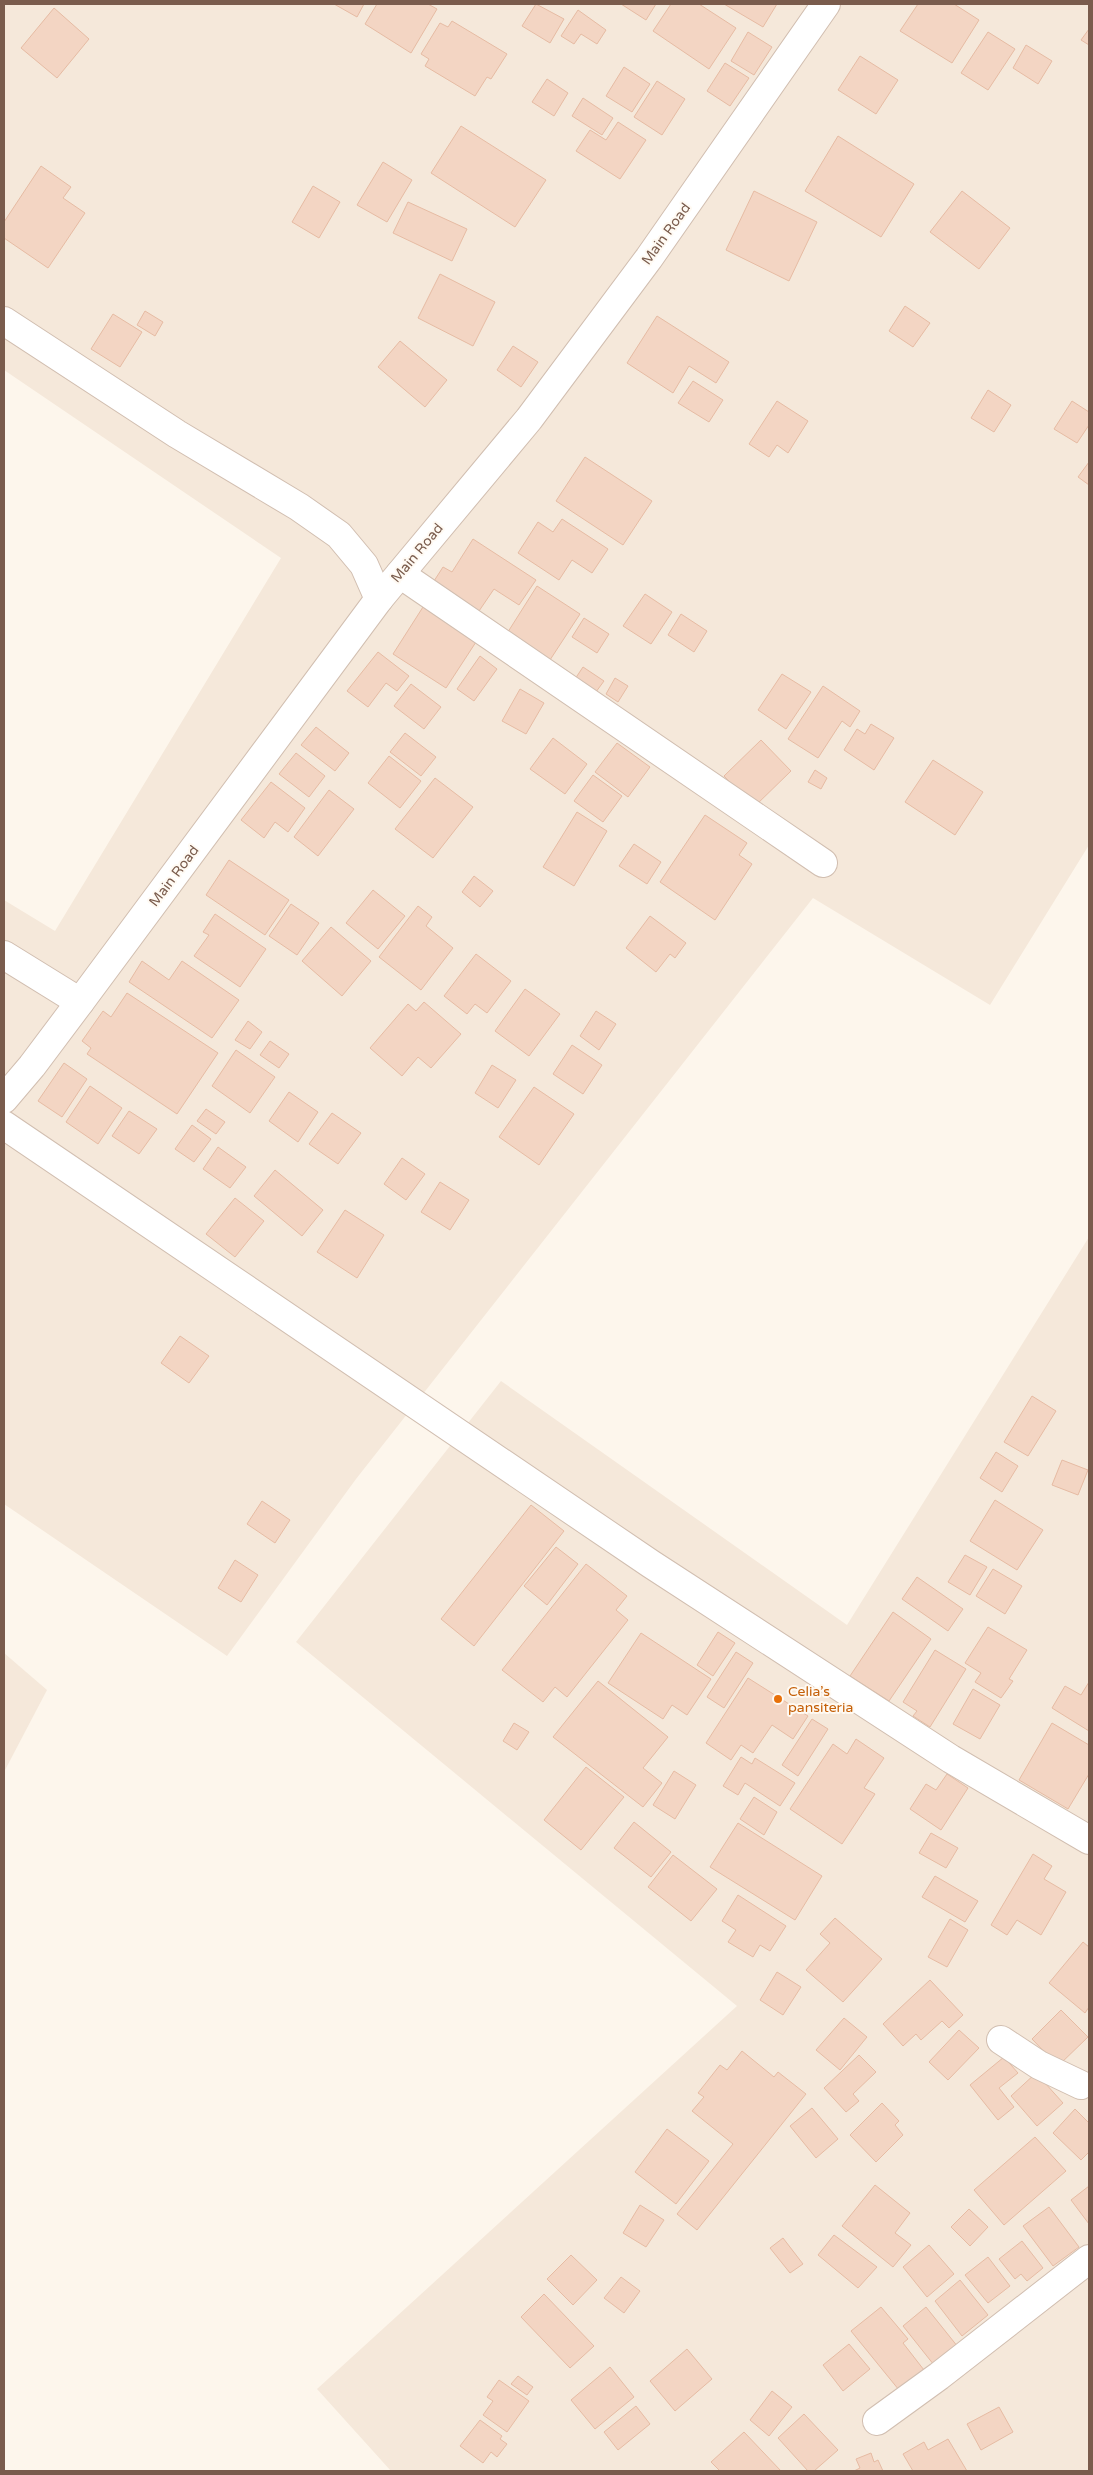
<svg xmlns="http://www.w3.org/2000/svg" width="1093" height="2475" font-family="'Varela Round',sans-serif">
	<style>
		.residential { fill: #f5e8da }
		.building { fill: #f3d5c3; stroke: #e6bba3 }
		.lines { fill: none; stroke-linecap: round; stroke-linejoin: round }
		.minor-casing { stroke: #d1beb0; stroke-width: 30 }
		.minor { stroke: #fff; stroke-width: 28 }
		.food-dot { fill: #e8710a; stroke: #fffaf3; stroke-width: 2 }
		.labels { text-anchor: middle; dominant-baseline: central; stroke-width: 4; stroke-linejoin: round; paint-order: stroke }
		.street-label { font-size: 14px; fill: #7a5c4d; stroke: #fffaf3 }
		.food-label { font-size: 14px; fill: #c56008; stroke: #fffaf3; text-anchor: start }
	</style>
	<rect width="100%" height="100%" fill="#fdf6ec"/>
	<g class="residential">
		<polygon points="4,4 1089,4 1089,845 990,1005 813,898 356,1479 227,1656 4,1504 4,900 55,931 281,558 4,370"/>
		<polygon points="1089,1237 1089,2471 391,2471 317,2389 737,2006 296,1642 501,1381 847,1625"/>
		<polygon points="4,1653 47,1690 4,1772"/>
	</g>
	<g class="building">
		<polygon points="334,4 364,4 357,17"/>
		<polygon points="377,4 428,4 437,9 411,53 365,24"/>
		<polygon points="536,4 564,19 550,43 522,26"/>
		<polygon points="621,4 656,4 646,20"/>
		<polygon points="671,4 699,4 736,28 709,69 653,31"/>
		<polygon points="724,4 777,4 763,27"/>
		<polygon points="918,4 954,4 979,20 952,63 900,31"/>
		<polygon points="54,8 89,39 57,78 21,48"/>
		<polygon points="578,10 606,30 597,44 581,34 574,44 561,36"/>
		<polygon points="452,21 507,54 491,79 487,77 475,96 425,66 429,59 421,54 440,23 448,27"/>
		<polygon points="1089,29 1089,45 1081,40"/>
		<polygon points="748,32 772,47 754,75 731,61"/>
		<polygon points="988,32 1015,49 988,90 961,73"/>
		<polygon points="1026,45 1052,61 1038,84 1013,68"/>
		<polygon points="860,56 898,80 876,114 838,90"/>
		<polygon points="725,63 749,78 730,106 707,91"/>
		<polygon points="624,67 650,84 632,112 606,96"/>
		<polygon points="547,79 568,93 554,116 532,102"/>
		<polygon points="657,81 685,99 662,135 634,117"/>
		<polygon points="583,98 613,118 602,135 572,116"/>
		<polygon points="618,122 646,140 620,179 576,151 590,130 606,140"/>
		<polygon points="461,126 546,180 515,227 431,173"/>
		<polygon points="838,136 914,184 881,237 805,191"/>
		<polygon points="383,162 412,180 387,222 357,205"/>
		<polygon points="41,166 71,187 63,198 85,213 48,268 4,238 4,222"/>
		<polygon points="313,186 340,202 319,238 292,222"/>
		<polygon points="754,191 817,222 789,281 726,250"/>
		<polygon points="962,191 1010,228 979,269 930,232"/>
		<polygon points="408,202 467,229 452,261 393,233"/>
		<polygon points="440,274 495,302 473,346 418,318"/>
		<polygon points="905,306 930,323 913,347 889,331"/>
		<polygon points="145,311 163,322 155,336 137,325"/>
		<polygon points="113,314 142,332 120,367 91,349"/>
		<polygon points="657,316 729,362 716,383 689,366 673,393 627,363"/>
		<polygon points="400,341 447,380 425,407 378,367"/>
		<polygon points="513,346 538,362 521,387 497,370"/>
		<polygon points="693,381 723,400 709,422 678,403"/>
		<polygon points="988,390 1011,405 994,432 971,418"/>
		<polygon points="777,401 808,421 788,453 777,445 769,457 749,444"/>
		<polygon points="1072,401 1089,412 1089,425 1077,443 1054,429"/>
		<polygon points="585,457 652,501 623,545 556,501"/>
		<polygon points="1089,462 1089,485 1078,477"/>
		<polygon points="562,519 608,549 592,573 572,560 559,580 518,553 538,522 553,532"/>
		<polygon points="473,539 536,580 519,605 494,589 479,611 434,581 443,567 452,572"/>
		<polygon points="537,586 580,614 548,663 506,635"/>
		<polygon points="645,594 672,612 651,644 623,626"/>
		<polygon points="423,607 476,642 446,688 393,654"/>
		<polygon points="681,614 707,631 694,652 668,635"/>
		<polygon points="584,618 609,634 597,653 572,637"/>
		<polygon points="378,652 409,676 397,691 386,683 368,707 347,691"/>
		<polygon points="480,656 497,669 474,701 457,689"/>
		<polygon points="583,667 604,681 593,696 573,682"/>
		<polygon points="782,674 811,692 786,729 758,710"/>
		<polygon points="615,678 628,686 618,702 606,694"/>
		<polygon points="411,684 441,707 424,729 394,706"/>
		<polygon points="823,686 860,711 850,727 842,721 818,758 788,739"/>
		<polygon points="520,689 544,703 526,734 502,721"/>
		<polygon points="871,724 894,738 874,770 844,750 857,729 865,734"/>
		<polygon points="316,727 349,753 335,771 301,745"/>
		<polygon points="405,733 436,757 421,776 390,752"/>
		<polygon points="553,738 587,764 565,794 530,769"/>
		<polygon points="761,740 791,771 754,807 724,776"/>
		<polygon points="617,743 650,767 628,797 595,772"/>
		<polygon points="296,753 325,776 309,797 279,774"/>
		<polygon points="389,756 421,781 400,808 368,783"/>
		<polygon points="933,760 983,792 955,835 905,802"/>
		<polygon points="815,770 827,778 821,789 808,782"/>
		<polygon points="593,775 622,796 603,822 574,801"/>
		<polygon points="435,778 473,807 433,858 395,829"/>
		<polygon points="271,782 305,808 288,832 275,822 264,838 241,820"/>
		<polygon points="329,790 354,809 318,856 294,837"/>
		<polygon points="577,812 607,831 574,886 543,867"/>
		<polygon points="705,815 747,843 739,855 752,864 715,920 660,882"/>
		<polygon points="634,844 661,862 647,884 619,866"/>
		<polygon points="229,860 289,900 265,935 206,895"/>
		<polygon points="474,876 493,891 480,907 462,892"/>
		<polygon points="373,890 405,916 378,949 346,923"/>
		<polygon points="291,904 319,923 297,955 269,936"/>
		<polygon points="418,906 432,917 426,926 453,948 421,990 379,957"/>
		<polygon points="215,914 266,949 240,987 194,956 209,935 203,932"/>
		<polygon points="650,916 686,943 675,958 670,954 656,972 626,948"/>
		<polygon points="331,927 371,961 342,996 302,961"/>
		<polygon points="476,954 511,981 487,1013 475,1004 467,1014 444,996"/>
		<polygon points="142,961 169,980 182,961 239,1000 212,1038 129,982"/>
		<polygon points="525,989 560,1014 529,1056 495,1031"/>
		<polygon points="127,993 218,1053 177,1114 87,1054 91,1048 82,1041 103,1011 111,1017"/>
		<polygon points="424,1002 461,1034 431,1068 418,1057 402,1076 370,1048 408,1004 416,1011"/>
		<polygon points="596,1011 616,1024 599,1050 580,1036"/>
		<polygon points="248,1021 262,1032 250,1049 235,1040"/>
		<polygon points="270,1041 289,1054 279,1068 260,1055"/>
		<polygon points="572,1045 602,1065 583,1094 553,1074"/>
		<polygon points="236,1050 275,1077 250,1113 212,1086"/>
		<polygon points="64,1063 87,1079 62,1117 38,1101"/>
		<polygon points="492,1065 516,1080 498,1108 475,1093"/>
		<polygon points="90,1086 122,1108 98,1144 66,1122"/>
		<polygon points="534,1087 574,1114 539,1165 499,1137"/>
		<polygon points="289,1092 318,1112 298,1142 269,1121"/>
		<polygon points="206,1109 225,1122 216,1134 197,1121"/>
		<polygon points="129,1111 157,1129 139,1154 112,1136"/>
		<polygon points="332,1113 361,1133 338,1164 309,1144"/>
		<polygon points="192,1125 211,1139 194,1162 175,1149"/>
		<polygon points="218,1147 246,1167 230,1188 203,1169"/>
		<polygon points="402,1158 425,1174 406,1200 384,1184"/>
		<polygon points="275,1170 323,1210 302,1236 254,1196"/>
		<polygon points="440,1182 469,1200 450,1230 421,1212"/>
		<polygon points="235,1198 264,1221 235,1257 206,1234"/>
		<polygon points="345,1210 384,1235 357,1278 317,1252"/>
		<polygon points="180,1336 209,1356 189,1383 161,1363"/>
		<polygon points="1032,1396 1056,1411 1028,1456 1004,1442"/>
		<polygon points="996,1452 1018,1466 1002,1492 980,1478"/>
		<polygon points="1062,1460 1088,1470 1078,1495 1052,1485"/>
		<polygon points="995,1500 1043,1530 1017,1570 970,1541"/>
		<polygon points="262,1501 290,1520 275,1543 247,1524"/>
		<polygon points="531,1505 564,1531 474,1646 441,1619"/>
		<polygon points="556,1547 578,1564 547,1605 524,1586"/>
		<polygon points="965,1555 987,1567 970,1595 948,1582"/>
		<polygon points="235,1560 258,1575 241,1602 218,1588"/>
		<polygon points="586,1564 627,1596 616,1610 628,1620 567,1697 555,1687 543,1702 502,1670"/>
		<polygon points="993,1569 1022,1586 1005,1614 976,1596"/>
		<polygon points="917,1577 963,1609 948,1631 902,1599"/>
		<polygon points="893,1612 931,1639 889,1701 850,1676"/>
		<polygon points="988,1627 1027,1650 1009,1679 1013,1681 1001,1698 975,1682 981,1673 965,1663"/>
		<polygon points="718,1632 735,1643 713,1676 697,1665"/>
		<polygon points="641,1633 711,1679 687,1715 672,1705 663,1719 608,1683"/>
		<polygon points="935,1650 966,1669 930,1727 913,1716 917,1711 903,1702"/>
		<polygon points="736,1652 753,1663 724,1708 707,1697"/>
		<polygon points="748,1678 808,1716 793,1739 772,1725 753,1753 741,1745 731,1760 706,1743"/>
		<polygon points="598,1681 668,1737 643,1768 662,1783 643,1807 553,1737"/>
		<polygon points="1089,1682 1089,1731 1052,1708 1065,1686 1081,1695"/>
		<polygon points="973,1689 1000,1705 980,1739 953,1724"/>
		<polygon points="812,1719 828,1729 798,1776 782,1765"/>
		<polygon points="514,1723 529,1732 517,1750 503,1741"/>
		<polygon points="1052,1723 1089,1745 1089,1774 1068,1809 1019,1780"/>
		<polygon points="856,1739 884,1758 864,1788 875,1794 842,1844 790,1809 833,1744 847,1754"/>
		<polygon points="741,1757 752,1764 755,1758 795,1783 780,1806 745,1783 738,1795 723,1786"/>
		<polygon points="586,1767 624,1797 581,1850 544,1820"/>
		<polygon points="674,1771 696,1785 675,1819 653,1805"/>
		<polygon points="947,1774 968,1788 941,1830 910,1809 926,1784 936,1790"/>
		<polygon points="754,1797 777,1812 764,1835 740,1819"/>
		<polygon points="634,1822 671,1852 651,1877 614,1848"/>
		<polygon points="738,1823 822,1876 795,1920 710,1867"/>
		<polygon points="931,1833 958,1848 946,1868 919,1853"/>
		<polygon points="1033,1854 1052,1866 1044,1879 1066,1892 1041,1935 1017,1920 1007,1935 991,1925"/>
		<polygon points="673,1855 717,1889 691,1921 648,1887"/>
		<polygon points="935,1876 978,1901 965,1922 922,1897"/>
		<polygon points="738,1895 786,1926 770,1951 760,1945 753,1957 728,1942 736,1930 722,1921"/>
		<polygon points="835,1918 882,1959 843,2002 806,1970 830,1943 820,1934"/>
		<polygon points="950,1919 968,1930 947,1967 928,1957"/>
		<polygon points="1083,1942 1089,1947 1089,2007 1085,2013 1049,1983"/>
		<polygon points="777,1972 801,1987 783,2015 760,2000"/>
		<polygon points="930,1980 963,2015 949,2028 942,2021 921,2040 916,2034 903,2046 883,2024"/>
		<polygon points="1061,2010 1088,2037 1058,2066 1032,2039"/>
		<polygon points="844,2018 867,2037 840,2070 816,2050"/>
		<polygon points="959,2030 979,2048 948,2080 929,2062"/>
		<polygon points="742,2051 774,2077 778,2072 806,2094 697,2230 677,2214 733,2144 692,2111 704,2097 698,2093 720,2065 727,2070"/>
		<polygon points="859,2055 876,2072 853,2094 859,2101 846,2112 824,2088"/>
		<polygon points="1004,2057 1018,2073 999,2088 1014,2107 998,2120 970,2085"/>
		<polygon points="1036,2073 1063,2103 1037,2126 1011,2096"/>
		<polygon points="882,2103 899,2121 895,2125 903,2135 876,2162 850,2135"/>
		<polygon points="812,2108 838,2139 816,2158 790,2126"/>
		<polygon points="1075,2109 1089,2123 1089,2152 1081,2160 1053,2133"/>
		<polygon points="667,2129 709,2161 676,2204 635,2172"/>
		<polygon points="1035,2137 1066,2171 1004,2225 974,2190"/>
		<polygon points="875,2185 910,2213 895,2233 911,2245 893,2267 842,2226"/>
		<polygon points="1089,2186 1089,2224 1071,2200"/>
		<polygon points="640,2205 664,2220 646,2247 623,2233"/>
		<polygon points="1049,2207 1079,2247 1053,2266 1023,2226"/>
		<polygon points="969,2209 988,2227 970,2246 951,2227"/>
		<polygon points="834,2235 877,2267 858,2288 818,2255"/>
		<polygon points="783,2238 803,2264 790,2273 770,2248"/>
		<polygon points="1022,2241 1043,2268 1027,2281 1021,2274 1015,2279 999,2259"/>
		<polygon points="929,2245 954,2274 927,2297 903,2267"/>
		<polygon points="571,2255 597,2280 573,2305 547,2279"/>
		<polygon points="988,2257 1010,2286 988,2303 965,2275"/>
		<polygon points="621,2277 640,2291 624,2313 604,2298"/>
		<polygon points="960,2280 988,2315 962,2336 935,2301"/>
		<polygon points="544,2294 594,2346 570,2368 521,2317"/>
		<polygon points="881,2307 908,2339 903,2343 924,2370 899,2390 851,2331"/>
		<polygon points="926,2307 958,2347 934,2365 903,2326"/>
		<polygon points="849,2344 870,2369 843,2391 823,2365"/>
		<polygon points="687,2349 712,2379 675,2411 650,2381"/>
		<polygon points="610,2367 634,2397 595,2429 571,2400"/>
		<polygon points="518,2376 533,2387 527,2395 511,2384"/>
		<polygon points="499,2380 529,2401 507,2432 483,2415 493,2401 487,2397"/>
		<polygon points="772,2391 792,2407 769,2436 750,2420"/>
		<polygon points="636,2406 650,2424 618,2450 604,2432"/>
		<polygon points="999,2407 1013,2432 981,2450 967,2424"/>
		<polygon points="804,2414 838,2450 814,2471 808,2471 778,2438"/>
		<polygon points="480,2420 502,2436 500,2439 507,2444 497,2457 491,2452 483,2463 460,2446"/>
		<polygon points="744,2432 781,2471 720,2471 711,2462"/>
		<polygon points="948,2439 967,2471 913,2471 903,2454 924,2442 928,2450"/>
		<polygon points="871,2453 874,2462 878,2460 883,2471 854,2471 860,2468 856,2459"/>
	</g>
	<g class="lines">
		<g class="minor-casing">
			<g id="minor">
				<polyline points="4,321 177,434 299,507 339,535 364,565 379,599"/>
				<polyline points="400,574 823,863"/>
				<polyline points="4,955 80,1002"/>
				<polyline points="4,1099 32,1066 80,1002 379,599 529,419 649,258 826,4"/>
				<polyline points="4,1125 651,1564 951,1759 1089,1840"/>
				<polyline points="1001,2040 1039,2065 1081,2085"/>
				<polyline points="877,2421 939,2376 1089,2259"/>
			</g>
		</g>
		<use href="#minor" class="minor"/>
	</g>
	<circle class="food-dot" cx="778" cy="1699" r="5"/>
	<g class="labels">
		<g class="street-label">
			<text transform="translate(666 234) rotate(-54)">Main Road</text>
			<text transform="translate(417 553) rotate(-50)">Main Road</text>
			<text transform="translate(174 876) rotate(-53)">Main Road</text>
		</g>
		<g class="food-label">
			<text x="788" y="1691">Celia’s<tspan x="788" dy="16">pansiteria</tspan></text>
		</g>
	</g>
	<rect width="1093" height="2475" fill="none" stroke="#7a5c4d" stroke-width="10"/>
</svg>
